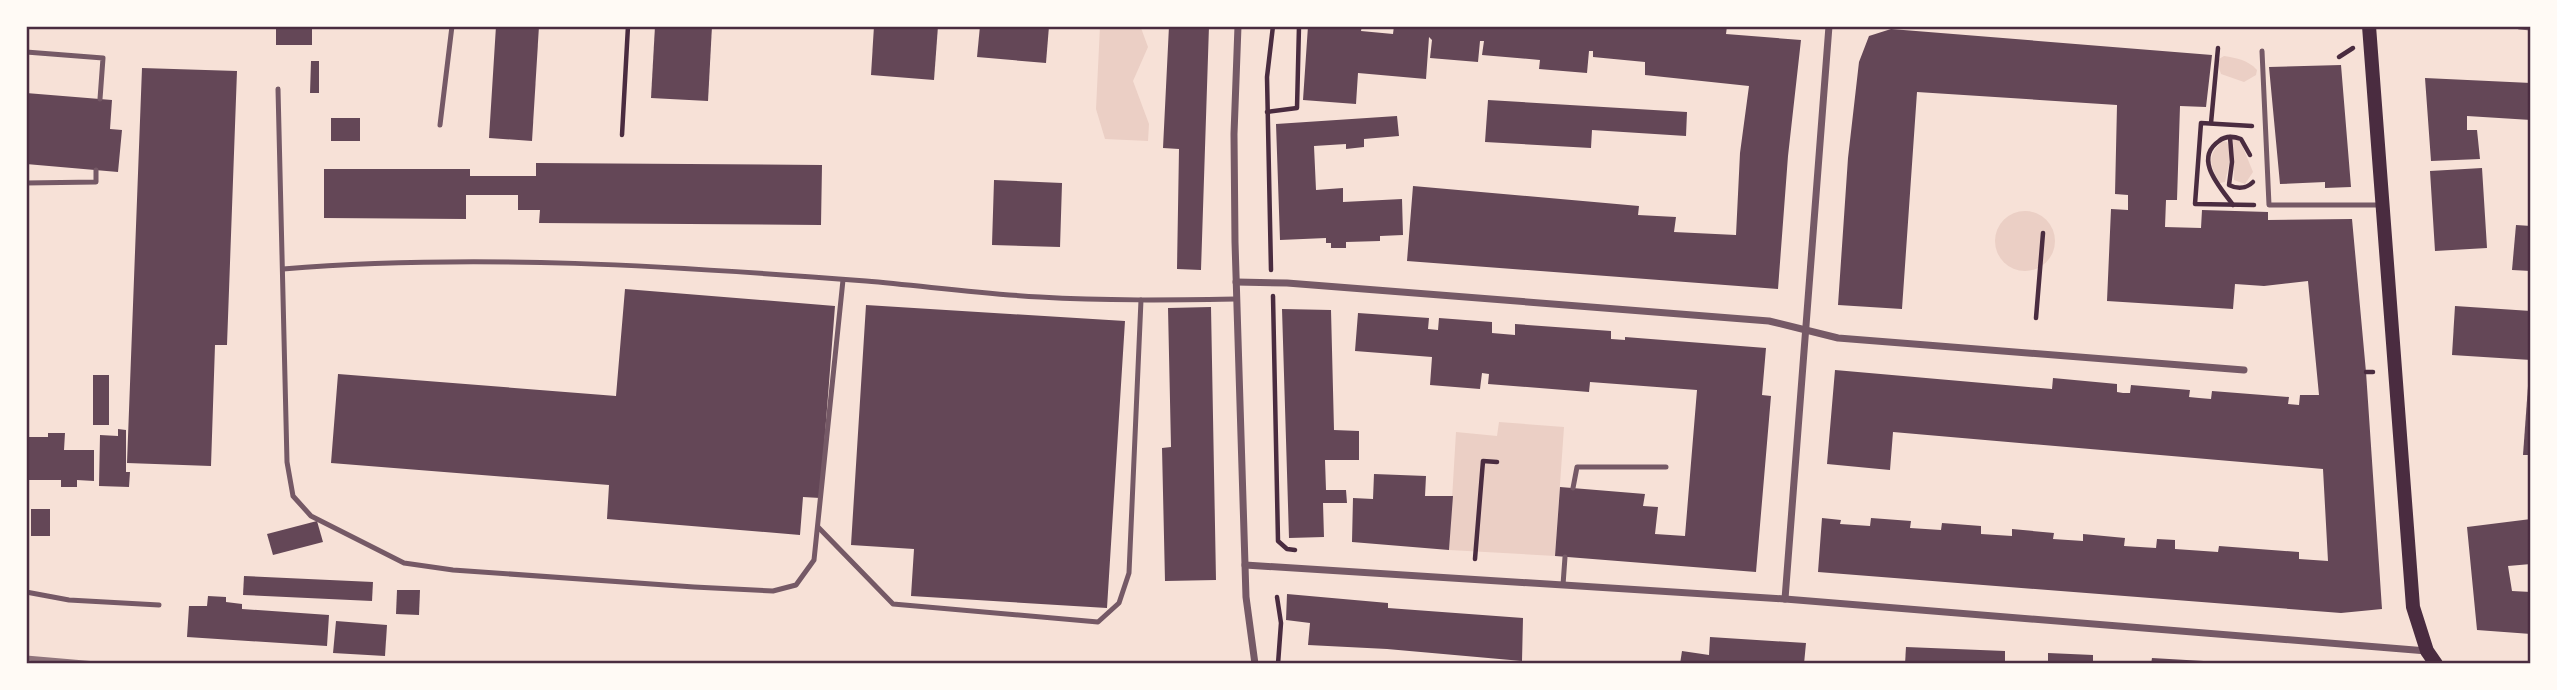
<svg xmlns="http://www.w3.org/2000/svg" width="2557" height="690" font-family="'Asap Condensed',sans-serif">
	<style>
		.green { fill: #ebcfc5 }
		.building { fill: #644757 }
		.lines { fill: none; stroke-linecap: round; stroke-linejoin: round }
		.path { stroke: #4a2c40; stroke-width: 4.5 }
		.service { stroke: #755966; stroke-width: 5 }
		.minor { stroke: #755966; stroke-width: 7 }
		.secondary { stroke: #4a2c40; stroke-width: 14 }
		.rail { stroke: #8f747c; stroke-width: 5 }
		.neatline { fill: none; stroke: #4a2c40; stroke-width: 2.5 }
	</style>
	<rect width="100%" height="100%" fill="#f7e1d7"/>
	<g class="green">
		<polygon points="1100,26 1141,28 1148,47 1133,81 1149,124 1148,141 1105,139 1096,109"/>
		<path d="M2224,56C2237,58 2248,60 2257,70L2256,75L2244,82L2221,74L2218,65L2219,59Z"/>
		<polygon points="2233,139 2240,140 2253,172 2245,184 2234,180"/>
		<path d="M2223,141L2227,142C2233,153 2228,169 2225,182L2220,183C2210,166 2206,155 2223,141Z"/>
		<circle cx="2025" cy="241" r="30"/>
		<polygon points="1499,422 1564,427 1555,556 1449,550 1456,432 1497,436"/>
	</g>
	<g class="building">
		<rect x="276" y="26" width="36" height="19"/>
		<polygon points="496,26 539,26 532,141 489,138"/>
		<polygon points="655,26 712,26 708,101 651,98"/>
		<polygon points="874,26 938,26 934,80 871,75"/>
		<polygon points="980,26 1049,26 1046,63 977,57"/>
		<polygon points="1169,26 1209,26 1201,270 1177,269 1179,149 1163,148"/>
		<polygon points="1308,26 1362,26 1361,31 1393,34 1394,26 1727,26 1726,34 1801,40 1788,156 1778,289 1407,261 1413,186 1639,206 1638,215 1676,217 1674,232 1736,235 1740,153 1749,86 1645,75 1645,62 1593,57 1593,51 1589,51 1587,73 1539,69 1540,60 1482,55 1484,41 1480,41 1478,62 1430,58 1432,40 1429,37 1426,79 1358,73 1356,104 1303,100"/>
		<polygon points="1891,29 2212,55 2206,107 2180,106 2177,200 2166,200 2165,227 2201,228 2202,210 2268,212 2268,220 2352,219 2366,372 2382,609 2341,613 1818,572 1822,518 1841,520 1840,524 1870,526 1871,518 1911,521 1910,528 1941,530 1942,523 1981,526 1981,534 2012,536 2012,529 2054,533 2053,539 2083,541 2083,534 2125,538 2124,546 2156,548 2157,539 2175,540 2175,549 2218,552 2219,546 2299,552 2299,559 2328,561 2323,469 1893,432 1890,470 1827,464 1835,370 2052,389 2053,378 2117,384 2117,392 2123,393 2130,393 2131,385 2190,390 2189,397 2199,398 2211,399 2212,391 2289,397 2288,404 2299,405 2300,395 2319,395 2308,281 2264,286 2235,284 2233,309 2107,301 2111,209 2128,210 2128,195 2115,194 2117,105 1917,92 1902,309 1838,305 1848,158 1859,62 1869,36"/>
		<polygon points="311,61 319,61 319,93 310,93"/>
		<polygon points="2341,65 2351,187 2325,188 2325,182 2280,184 2269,67"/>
		<polygon points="142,68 237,71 227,345 215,345 211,466 127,463"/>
		<polygon points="2425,78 2531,83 2531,120 2467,116 2467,130 2477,130 2480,159 2431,161"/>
		<polygon points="26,93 112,100 110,129 122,130 118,172 26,164"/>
		<polygon points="1488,100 1687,112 1686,136 1592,130 1591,148 1485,142"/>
		<polygon points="1397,116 1399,136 1364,139 1364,147 1346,149 1346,144 1314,146 1316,190 1343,188 1343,202 1402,199 1403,235 1380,236 1380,241 1346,242 1346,248 1331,248 1331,243 1326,243 1326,238 1280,240 1276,124"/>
		<rect x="331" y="118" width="29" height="23"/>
		<polygon points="536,163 822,165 821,225 539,223 540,210 518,210 518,195 466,195 466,219 324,218 324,169 470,169 470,176 536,176"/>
		<polygon points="2482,168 2487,248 2435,251 2430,171"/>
		<polygon points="994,180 1062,183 1060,247 992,245"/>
		<polygon points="2516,225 2531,226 2531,271 2512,270"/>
		<polygon points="625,289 835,306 820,498 803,497 800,535 607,519 609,485 331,463 338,374 616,396"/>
		<polygon points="866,305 1125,321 1107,608 911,596 914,549 851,545"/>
		<polygon points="2455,306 2531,311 2531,360 2452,355"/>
		<polygon points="1211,307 1216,580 1165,581 1162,448 1171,447 1168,308"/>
		<polygon points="1282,309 1331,310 1334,430 1359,431 1359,460 1325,460 1326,490 1346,490 1347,503 1323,503 1324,537 1289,538"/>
		<polygon points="1358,313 1429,318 1428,329 1438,330 1439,318 1492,322 1492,333 1515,335 1515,324 1611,331 1611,339 1625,340 1625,337 1766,348 1762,395 1771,396 1756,572 1555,556 1560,487 1645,494 1643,506 1658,507 1655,534 1685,536 1697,390 1590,382 1589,392 1488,384 1489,374 1482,373 1480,389 1430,385 1432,357 1355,351"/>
		<rect x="93" y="375" width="16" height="50"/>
		<polygon points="2528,386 2531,387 2531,455 2523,455"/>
		<polygon points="118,429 126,430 126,472 130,472 129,487 99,486 100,435 118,436"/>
		<polygon points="48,433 65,433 64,450 94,450 94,481 77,480 77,487 61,487 61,480 26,480 26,437 48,437"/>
		<polygon points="1374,474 1426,476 1425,496 1453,496 1449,550 1352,542 1353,498 1373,499"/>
		<rect x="31" y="509" width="19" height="27"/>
		<polygon points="2531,519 2531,564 2508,566 2512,591 2531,592 2531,634 2477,630 2467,527"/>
		<polygon points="317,521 323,542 273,555 267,534"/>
		<polygon points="244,576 373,582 372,601 243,595"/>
		<polygon points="397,590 420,590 419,615 396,614"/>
		<polygon points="1287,594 1388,603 1388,608 1523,618 1522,661 1387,649 1308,645 1310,623 1286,620"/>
		<polygon points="208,596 226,597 226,602 242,604 242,609 329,615 327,646 187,637 189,606 207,606"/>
		<polygon points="336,621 387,625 385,656 333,653"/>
		<polygon points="1710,637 1806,643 1804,664 1680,664 1682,651 1709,655"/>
		<polygon points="1906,647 2005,651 2005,664 1905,664"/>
		<polygon points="2048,653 2093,655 2093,664 2048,664"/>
		<polygon points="2152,658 2221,662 2221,664 2151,664"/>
	</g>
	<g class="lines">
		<g class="path">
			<polyline points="2339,57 2353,48"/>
			<polyline points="1267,112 1297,108 1299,26"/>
			<polyline points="2211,123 2218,48"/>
			<polyline points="2252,126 2201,123 2195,204 2254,205"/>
			<polyline points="622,135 628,26"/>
			<path d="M2230,137L2232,162L2229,185C2237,189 2246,189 2253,182"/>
			<path d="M2233,205C2220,187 2193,159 2219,141C2225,136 2233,136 2241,139L2250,155"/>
			<polyline points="1271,270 1267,77 1273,26"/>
			<polyline points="1273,296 1278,541 1287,549 1295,550"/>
			<polyline points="2036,318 2043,233"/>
			<polyline points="2366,372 2373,372"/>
			<polyline points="1475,559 1483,461 1497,462"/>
			<polyline points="1277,597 1281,623 1278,664"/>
		</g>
		<g class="service">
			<polyline points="2262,51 2269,205 2381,205"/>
			<polyline points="26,52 103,58 100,99"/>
			<polyline points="278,89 287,462 293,496 311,516 404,563 453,570 694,587 773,591 796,585 814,560 843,280"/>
			<polyline points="440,125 452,26"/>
			<polyline points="26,183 96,182 96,170"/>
			<path d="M283,269C477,253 672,266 866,281C924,286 982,294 1040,297C1105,301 1171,300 1236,299"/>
			<polyline points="1573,488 1577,467 1666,467"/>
			<polyline points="818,527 893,604 1098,622 1119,603 1129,573 1141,300"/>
			<polyline points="1563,585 1565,557"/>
			<polyline points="26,592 69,600 159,605"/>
		</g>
		<g class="minor">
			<polyline points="1238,26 1234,134 1235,242 1246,597 1255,664"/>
			<polyline points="2520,26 2531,27"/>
			<polyline points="1236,282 1287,283 1769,321 1838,338 2244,370"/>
			<polyline points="1245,565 1785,599 2427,651"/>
			<polyline points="1785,599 1829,26"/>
		</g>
		<polyline class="secondary" points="2369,26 2413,607 2427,651 2436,664"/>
		<polyline class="rail" points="26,658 96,664"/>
	</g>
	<rect width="2557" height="690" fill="none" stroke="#fffaf5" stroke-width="56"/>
	<rect x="28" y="28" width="2501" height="634" class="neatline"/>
</svg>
